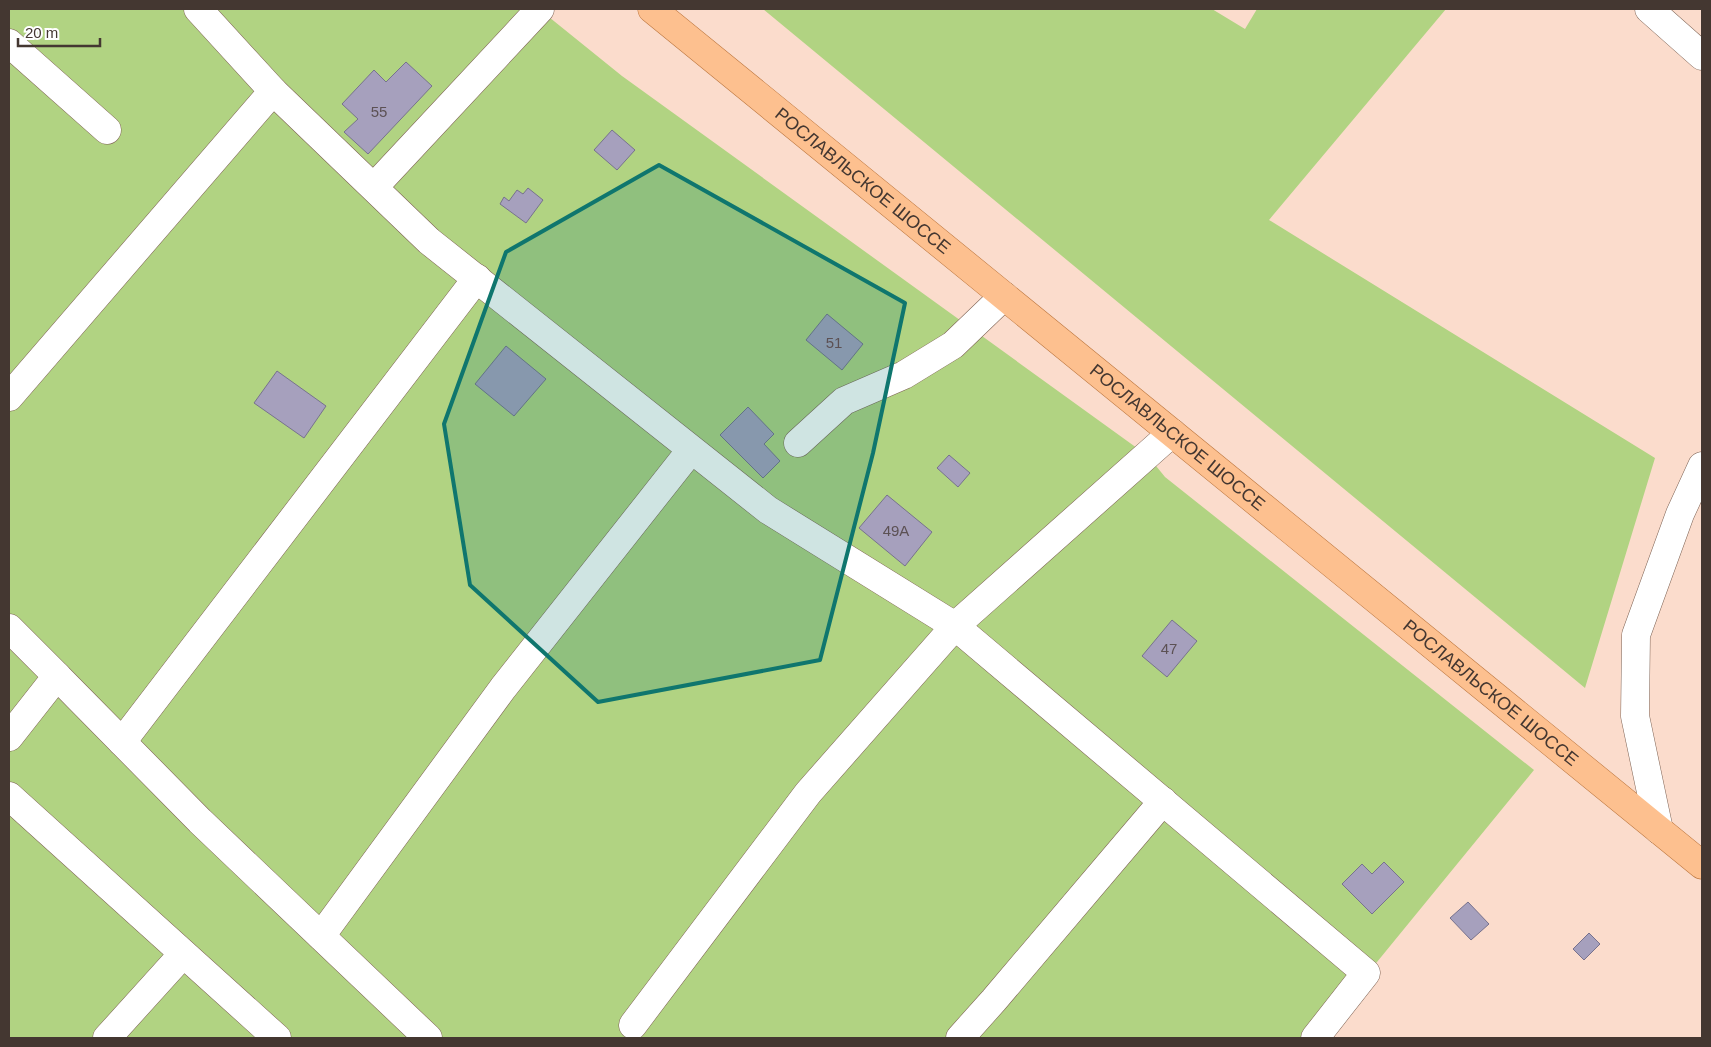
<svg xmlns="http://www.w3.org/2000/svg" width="1711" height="1047" font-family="Arial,sans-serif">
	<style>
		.green { fill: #b1d382 }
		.building { fill: #a6a0bd; stroke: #77728d }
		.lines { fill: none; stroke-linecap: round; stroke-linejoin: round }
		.minor-casing { stroke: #7e6354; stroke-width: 29 }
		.major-casing { stroke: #bb753e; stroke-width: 29 }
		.minor { stroke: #fff; stroke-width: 28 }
		.major { stroke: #fdc08f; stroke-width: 28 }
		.marked { fill: #0f766e; fill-opacity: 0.2; stroke: #0f766e; stroke-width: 4; stroke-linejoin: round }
		.labels { text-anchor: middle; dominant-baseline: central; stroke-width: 5; stroke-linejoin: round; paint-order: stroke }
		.number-label { font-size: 15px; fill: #5c5154 }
		.street-label { font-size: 18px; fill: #443731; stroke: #fff }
	</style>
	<rect width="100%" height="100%" fill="#fbdccc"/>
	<g class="green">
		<polygon points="9,9 539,9 622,76 1148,456 1165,477 1534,770 1377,962 1309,1038 9,1038"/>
		<polygon points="763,9 1212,9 1245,29 1257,9 1446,9 1269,220 1655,458 1585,688"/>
	</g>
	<g class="building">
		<polygon points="406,62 432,86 368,154 344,132 358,119 342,104 374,70 386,82"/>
		<polygon points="612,130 635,150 617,170 594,150"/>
		<polygon points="528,188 543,200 526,223 500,204 504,197 509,201 517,190 523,194"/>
		<polygon points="827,314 863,344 842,370 806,340"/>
		<polygon points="506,346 546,379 514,416 475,384"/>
		<polygon points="277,371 326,406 304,438 254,403"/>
		<polygon points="748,407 774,434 764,444 780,461 763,478 720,435"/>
		<polygon points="949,455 970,473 958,487 937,468"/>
		<polygon points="887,495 932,532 905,566 859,528"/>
		<polygon points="1172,620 1197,641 1167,677 1142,656"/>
		<polygon points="1384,862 1404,882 1372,914 1342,884 1362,864 1372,874"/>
		<polygon points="1468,902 1489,924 1471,940 1450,918"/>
		<polygon points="1589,933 1600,944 1584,960 1573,949"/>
	</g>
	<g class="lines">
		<g class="minor-casing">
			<g id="minor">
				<polyline points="1649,9 1702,56"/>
				<polyline points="9,43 107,130"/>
				<polyline points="273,91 429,241 768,510 955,626 1172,433"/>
				<polyline points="374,187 540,9"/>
				<polyline points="9,397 273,91 198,9"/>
				<polyline points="798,443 844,401 904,375 953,345 1004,296"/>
				<polyline points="9,628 57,676 9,737"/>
				<polyline points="57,676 200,821 428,1038"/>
				<polyline points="122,742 477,278"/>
				<polyline points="9,796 277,1038"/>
				<polyline points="1659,830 1635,716 1636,635 1680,514 1702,466"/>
				<polyline points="321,936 503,688 691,450"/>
				<polyline points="633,1025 808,793 955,626 1366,973 1315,1038"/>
				<polyline points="107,1038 183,954"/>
				<polyline points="960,1038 994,1000 1163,801"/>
			</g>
		</g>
		<g class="major-casing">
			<g id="major">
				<path id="s1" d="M652,9L1702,865"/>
			</g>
		</g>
		<use href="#minor" class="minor"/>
		<use href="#major" class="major"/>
	</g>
	<path class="marked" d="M659,165L905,303L873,453L820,660L598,702L470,585L444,424L506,252Z"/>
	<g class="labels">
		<g class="number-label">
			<text x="379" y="111">55</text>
			<text x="834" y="342">51</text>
			<text x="896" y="530">49А</text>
			<text x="1169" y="648">47</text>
		</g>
		<g class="street-label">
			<text stroke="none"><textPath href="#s1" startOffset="272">РОСЛАВЛЬСКОЕ ШОССЕ</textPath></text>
			<text stroke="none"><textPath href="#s1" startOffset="678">РОСЛАВЛЬСКОЕ ШОССЕ</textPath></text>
			<text stroke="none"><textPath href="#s1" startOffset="1082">РОСЛАВЛЬСКОЕ ШОССЕ</textPath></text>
		</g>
	</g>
	<rect width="1711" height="1047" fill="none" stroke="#443731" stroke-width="20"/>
	<path d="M18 38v8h82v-8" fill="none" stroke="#443731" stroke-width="2.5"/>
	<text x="25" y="38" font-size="15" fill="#443731" stroke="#ffffff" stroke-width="4" paint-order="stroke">20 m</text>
</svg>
